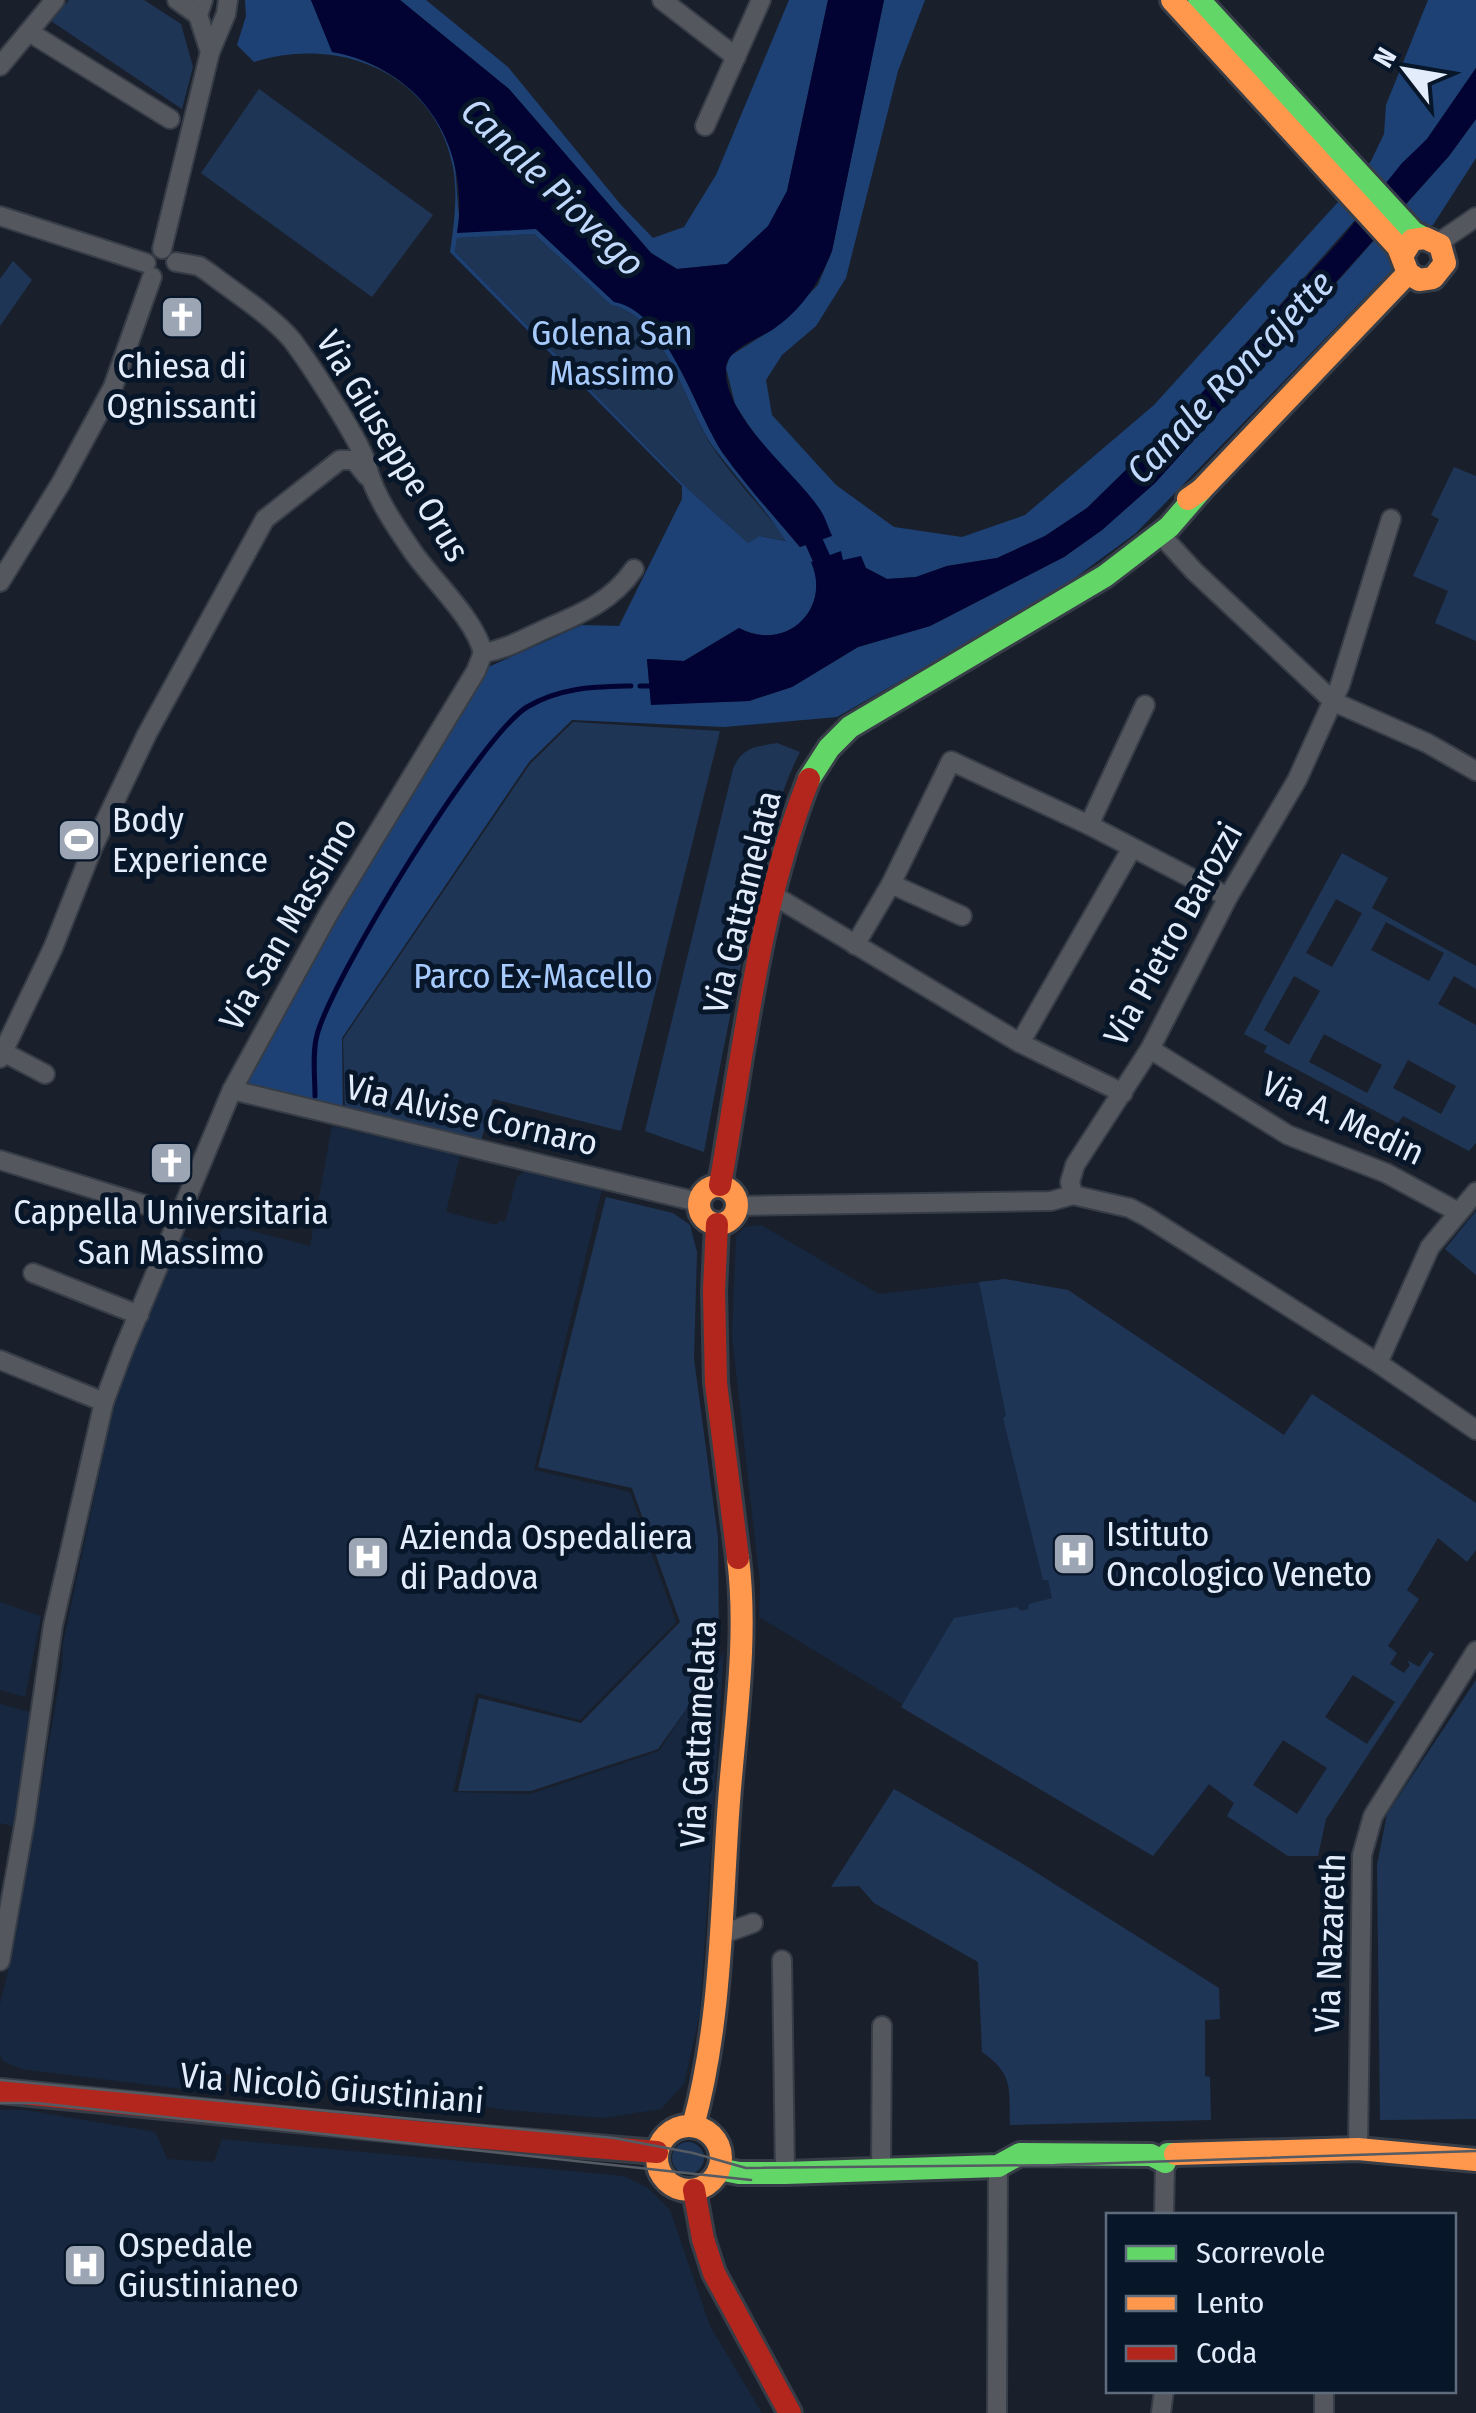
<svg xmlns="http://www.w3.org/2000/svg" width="1476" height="2413" font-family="'Fira Sans Condensed',sans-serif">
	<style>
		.built { fill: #16273f }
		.green { fill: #1f3556; fill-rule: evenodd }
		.forest { fill: #1d4174; fill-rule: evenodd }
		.water { fill: #020333 }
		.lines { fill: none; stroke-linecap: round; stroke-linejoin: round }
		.stream { stroke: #020333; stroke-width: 5 }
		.canal { stroke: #020333; stroke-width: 18 }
		.street-casing { stroke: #373d47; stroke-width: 22 }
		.fast-casing { stroke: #373d47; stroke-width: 28 }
		.slow-casing { stroke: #373d47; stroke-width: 28 }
		.jam-casing { stroke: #373d47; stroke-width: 28 }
		.street { stroke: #54575e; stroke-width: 18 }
		.fast { stroke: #63d668; stroke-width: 22 }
		.slow { stroke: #ff974d; stroke-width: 22 }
		.jam { stroke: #b3261e; stroke-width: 22 }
		.tram { stroke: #555b63; stroke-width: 2.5 }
		.labels { text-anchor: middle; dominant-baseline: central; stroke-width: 10; stroke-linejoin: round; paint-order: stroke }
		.park-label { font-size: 35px; fill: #a8cbfe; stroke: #081629 }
		.poi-label { font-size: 35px; fill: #e2ecfb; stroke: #081629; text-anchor: start }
		.street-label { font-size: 35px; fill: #e2ecfb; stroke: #081629 }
		.water-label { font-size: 38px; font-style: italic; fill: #c1d9fc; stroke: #081629 }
	</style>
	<rect width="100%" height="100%" fill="#19202c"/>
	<g class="built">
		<polygon points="332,1126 460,1155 446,1212 497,1225 499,1221 505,1222 517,1177 527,1170 602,1189 534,1470 630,1492 676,1622 580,1720 476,1693 453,1792 531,1794 659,1751 724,1652 700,2013 684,2084 661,2109 604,2118 507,2110 357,2087 357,2082 328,2078 323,2084 226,2074 217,2079 215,2093 21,2069 3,2061 0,2054 0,2004 13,1951 62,1667 63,1643 114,1405 131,1356 183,1236 212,1247 225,1224 310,1246"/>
		<polygon points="761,1225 879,1294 1005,1279 1416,1523 1153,1856 759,1617 760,1584 732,1337 736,1236 745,1227"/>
		<polygon points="0,1602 41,1616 25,1697 0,1690"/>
		<polygon points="0,1704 30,1712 16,1827 0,1823"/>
		<polygon points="0,2110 25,2110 150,2131 156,2133 167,2159 214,2162 222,2139 624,2176 648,2188 670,2210 710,2326 762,2413 0,2413"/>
	</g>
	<g class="green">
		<polygon points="69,0 144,0 181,24 193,67 182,109 51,21"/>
		<polygon points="259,89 433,215 372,297 201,173"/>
		<path d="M534,234L611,305C664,316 686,406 711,445C733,478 763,509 788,541L761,536L748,543L689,490L455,252L457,238Z"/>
		<polygon points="13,261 32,280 0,326 0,279"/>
		<polygon points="1454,467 1476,476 1476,641 1435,623 1448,591 1413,576 1439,519 1431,515"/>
		<polygon points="573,722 720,731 621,1131 493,1099 479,1147 345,1112 343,1039 530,764"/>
		<path d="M777,743L800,752C777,796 769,843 758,890C737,977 720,1064 704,1152L645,1131L733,769C742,747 755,747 777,743Z"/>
		<path d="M1342,853L1388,878L1372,908L1476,966V989L1454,976L1438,1004L1476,1025V1143L1469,1151L1403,1116L1398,1123L1264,1052L1267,1046L1244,1034ZM1336,899L1362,913L1332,967L1306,953ZM1386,922L1444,953L1429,981L1371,950ZM1294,976L1320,991L1289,1045L1264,1030ZM1324,1034L1382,1065L1367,1093L1309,1062ZM1408,1060L1456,1086L1441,1114L1393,1088Z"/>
		<polygon points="606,1197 673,1213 690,1225 697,1252 694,1359 718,1538 719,1663 658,1749 531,1791 458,1791 479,1698 581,1723 680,1622 632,1488 538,1467"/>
		<polygon points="1476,1211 1476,1275 1445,1249"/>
		<path d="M1005,1279L1068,1290L1284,1435L1312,1394L1476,1503V1550L1467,1562L1438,1538L1407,1590L1419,1599L1388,1646L1397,1653L1390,1664L1404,1673L1410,1665L1407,1660L1419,1667L1430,1651L1434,1654L1326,1819L1318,1856H1288L1227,1816L1234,1803L1209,1784L1153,1856L901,1707L954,1618L1017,1607L1021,1611L1028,1609L1029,1604L1052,1598L1048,1580H1043L1003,1418L1006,1416L979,1282ZM1353,1675L1395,1702L1367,1744L1325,1717ZM1283,1740L1327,1768L1297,1814L1253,1785Z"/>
		<polygon points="1476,1680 1476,2119 1380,2120 1377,1865 1387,1814"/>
		<path d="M894,1789L1018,1861L1219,1988L1220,2019L1205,2020V2076L1210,2077L1211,2120L1010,2125C1009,2089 1014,2074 982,2052L978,1962L874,1903L859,1886L831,1887Z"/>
		<circle cx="688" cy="2158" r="16"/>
	</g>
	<g class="forest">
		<path d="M245,0H311L332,51C378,60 436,97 451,145C457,167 456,192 459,215L536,229L614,301C670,313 695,414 725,456C748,488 775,517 800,547L832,535L749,426L735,404L726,368L730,356L775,328L818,285L832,251L884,0H925L898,71L846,278L816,326L782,355L766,380L772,415L836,485L894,527L962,537L1025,515L1154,405L1348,191L1371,161L1384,134L1386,105L1428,0H1476V68L1427,139L1182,415L1087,508L1045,536L997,558L947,566L916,577L887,579L866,568L816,573C823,619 782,650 739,628L684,661L647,659L651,704L749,701L792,687L858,647L930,626L1064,557L1102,530L1155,483L1330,290L1449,156L1476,119V158L1433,225L1429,226L1425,222L1390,253L1392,270L1136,533L1053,594L837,717L724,727L572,720L529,762L342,1038L343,1121L237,1095L332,915L486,668L582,625L619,626L682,499V486L450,252C454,225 458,195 453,167C435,73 339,35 254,62L237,45L246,16ZM534,234L611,305C666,316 686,410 714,448C737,479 765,508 786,541L760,536L748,543L689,490L455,252L457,238Z"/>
		<polygon points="400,0 426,0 508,67 621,205 653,238 684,227 716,175 789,0 828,0 787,191 769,226 727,264 677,269 651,253 509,89"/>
	</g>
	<g class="water">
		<path d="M311,0H400L509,89L651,253L677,269L727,264L768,226L787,191L828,0H884L832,251C819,283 802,310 772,330C758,339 727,349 726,368C723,417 794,471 819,508C825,516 828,527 832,536L800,547C775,517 748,488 725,456C695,414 670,313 614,302L536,229L457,233C471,145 421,68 332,52Z"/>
		<path d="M1476,68V119L1449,156L1155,483L1102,530L1064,557L930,626L858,647L792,687L749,701L651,705L647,659L684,661L739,628C785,653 832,610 811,562L841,551L843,560L861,556L866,568L887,579L916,577L947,566L997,558L1045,536L1087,508L1182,415L1341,239L1402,163L1427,139Z"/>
	</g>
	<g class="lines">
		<g class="stream">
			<polyline points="640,686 657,686"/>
			<path d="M315,1096C315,1077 312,1053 317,1035C332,978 480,736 527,707C561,687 593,687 631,686"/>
		</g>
		<polyline class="canal" points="805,522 829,575"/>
		<g class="street-casing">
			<g id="street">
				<polyline points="177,0 198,15"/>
				<polyline points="203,0 198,15 210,52"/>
				<polyline points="662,0 736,57"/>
				<polyline points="29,32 170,119"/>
				<polyline points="0,66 55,0"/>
				<polyline points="705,126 761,0"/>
				<polyline points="0,216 146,263"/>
				<polyline points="1438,243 1476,217"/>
				<polyline points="162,249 210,52 226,14 228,0"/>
				<path d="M176,262L199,266L208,272C234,292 272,316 292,340C307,360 363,444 367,466C374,495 395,526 413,552C434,582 475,619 483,653"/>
				<polyline points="1162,536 1194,571 1334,702 1427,743 1476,771"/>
				<polyline points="0,582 61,483 113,387 152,277"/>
				<path d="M483,653C508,649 527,637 550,627C583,613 613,600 634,569"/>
				<polyline points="1089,825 1145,705"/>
				<polyline points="891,884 962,916"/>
				<polyline points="773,895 1020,1043 1123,1093"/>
				<polyline points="855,945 891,884 951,761 1089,825 1228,897"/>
				<polyline points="1020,1043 1132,848"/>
				<polyline points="1150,1049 1288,1135 1386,1173 1458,1212"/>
				<polyline points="3,1052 45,1074"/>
				<polyline points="0,1058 53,948 93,847 147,734 265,519 340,460 354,460 367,476"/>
				<polyline points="232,1090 698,1202"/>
				<polyline points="0,1160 181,1216"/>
				<polyline points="1073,1195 1070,1182 1075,1165 1150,1049 1228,897 1297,780 1340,685 1391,519"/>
				<polyline points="737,1206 1051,1201 1073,1195 1130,1208 1147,1217 1378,1363 1476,1430"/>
				<polyline points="33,1273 139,1315"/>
				<polyline points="0,1360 104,1402"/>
				<polyline points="1378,1363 1430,1247 1476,1192"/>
				<polyline points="720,1935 753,1923"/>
				<polyline points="782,1960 785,2173"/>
				<polyline points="0,1961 25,1820 53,1625 104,1402 123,1351 232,1090 329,913 476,671 483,653"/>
				<polyline points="1358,2149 1362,1855 1373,1816 1476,1651"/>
				<polyline points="881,2171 882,2026"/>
				<polyline points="1164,2216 1165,2162"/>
				<polyline points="997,2413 998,2166"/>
				<polyline points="1161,2413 1164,2390"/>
				<polyline points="1324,2413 1324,2390"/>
			</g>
		</g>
		<g class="fast-casing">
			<g id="fast">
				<polyline points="1199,0 1413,232 1422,237"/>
				<polyline points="809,779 829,748 850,727 1105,576 1169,527 1201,490"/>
				<polyline points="719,2169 739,2173 785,2173 998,2166 1020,2154 1151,2155 1165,2162 1168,2154 1175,2154"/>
			</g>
		</g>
		<g class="slow-casing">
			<g id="slow">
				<polyline points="1172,0 1398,247 1408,273 1419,280 1433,278 1445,263 1440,245 1425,238 1412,240 1402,256"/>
				<polyline points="1188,499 1201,490 1408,273"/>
				<circle cx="718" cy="1205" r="19"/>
				<circle cx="689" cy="2158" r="32"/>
				<path d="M693,2126C722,2021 721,1909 729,1801C735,1722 748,1638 738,1558"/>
				<polyline points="1175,2154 1358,2149 1476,2160"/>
			</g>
		</g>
		<g class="jam-casing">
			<g id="jam">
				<path d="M720,1185C744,1050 758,907 809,779"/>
				<polyline points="717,1224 714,1291 716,1383 738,1558"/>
				<polyline points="0,2091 436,2134 657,2152"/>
				<polyline points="694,2190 703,2239 714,2273 790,2413"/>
			</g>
		</g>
		<use href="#street" class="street"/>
		<use href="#fast" class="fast"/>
		<use href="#slow" class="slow"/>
		<use href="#jam" class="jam"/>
		<g class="tram">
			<polyline points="0,2080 614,2138 693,2153 746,2168 1055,2165 1476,2151"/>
			<polyline points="0,2103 36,2103 751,2180"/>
		</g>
	</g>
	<defs>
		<g id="church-square" transform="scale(2.25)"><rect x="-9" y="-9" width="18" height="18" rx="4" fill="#9ca5b3" stroke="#081629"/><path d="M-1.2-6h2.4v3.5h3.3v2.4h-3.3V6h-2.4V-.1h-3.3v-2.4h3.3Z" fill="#fff"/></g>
		<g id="stadium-square" transform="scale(2.25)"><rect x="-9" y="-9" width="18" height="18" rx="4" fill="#9ca5b3" stroke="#081629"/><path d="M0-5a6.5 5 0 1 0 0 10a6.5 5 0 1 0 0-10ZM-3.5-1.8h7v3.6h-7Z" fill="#fff"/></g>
		<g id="hospital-square" transform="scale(2.25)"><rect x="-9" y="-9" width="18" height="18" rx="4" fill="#9ca5b3" stroke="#081629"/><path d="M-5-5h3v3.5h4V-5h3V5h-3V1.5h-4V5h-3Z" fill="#fff"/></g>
	</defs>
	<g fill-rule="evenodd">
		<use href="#church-square" x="182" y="317"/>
		<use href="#stadium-square" x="79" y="840"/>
		<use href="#church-square" x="171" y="1163"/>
		<use href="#hospital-square" x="1074" y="1554"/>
		<use href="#hospital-square" x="368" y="1557"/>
		<use href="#hospital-square" x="85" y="2265"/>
	</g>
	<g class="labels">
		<g class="park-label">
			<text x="612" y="333">Golena San<tspan x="612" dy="40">Massimo</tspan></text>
			<text x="533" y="976">Parco Ex-Macello</text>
		</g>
		<g class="poi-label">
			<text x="182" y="366" text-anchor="middle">Chiesa di<tspan x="182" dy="40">Ognissanti</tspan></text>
			<text x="112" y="820">Body<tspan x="112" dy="40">Experience</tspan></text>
			<text x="171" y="1212" text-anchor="middle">Cappella Universitaria<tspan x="171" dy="40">San Massimo</tspan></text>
			<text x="1106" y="1534">Istituto<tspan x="1106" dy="40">Oncologico Veneto</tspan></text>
			<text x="400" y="1537">Azienda Ospedaliera<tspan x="400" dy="40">di Padova</tspan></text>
			<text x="118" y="2245">Ospedale<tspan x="118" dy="40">Giustinianeo</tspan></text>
		</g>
		<g class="street-label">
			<text transform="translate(393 446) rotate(59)">Via Giuseppe Orus</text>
			<text transform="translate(742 902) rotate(-76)">Via Gattamelata</text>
			<text transform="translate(288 924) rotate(-60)">Via San Massimo</text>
			<text transform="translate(1173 934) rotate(-61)">Via Pietro Barozzi</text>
			<text transform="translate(472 1115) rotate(13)">Via Alvise Cornaro</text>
			<text transform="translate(1343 1118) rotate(25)">Via A. Medin</text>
			<text transform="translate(698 1734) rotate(-87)">Via Gattamelata</text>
			<text transform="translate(1330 1943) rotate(-88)">Via Nazareth</text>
			<text transform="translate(332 2088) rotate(5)">Via Nicolò Giustiniani</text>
		</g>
		<g class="water-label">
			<text transform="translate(553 187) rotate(44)">Canale Piovego</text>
			<text transform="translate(1230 377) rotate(-46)">Canale Roncajette</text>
		</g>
	</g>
	<rect x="1106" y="2213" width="350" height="180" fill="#081629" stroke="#5f6c7d" stroke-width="2.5"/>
	<rect x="1126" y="2246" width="50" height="15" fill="#63d668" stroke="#5f6c7d" stroke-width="2.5"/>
	<text x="1196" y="2263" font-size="30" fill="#e2ecfb">Scorrevole</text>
	<rect x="1126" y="2296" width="50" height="15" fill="#ff974d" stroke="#5f6c7d" stroke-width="2.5"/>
	<text x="1196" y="2313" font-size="30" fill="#e2ecfb">Lento</text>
	<rect x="1126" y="2346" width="50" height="15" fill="#b3261e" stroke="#5f6c7d" stroke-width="2.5"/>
	<text x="1196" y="2363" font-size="30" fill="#e2ecfb">Coda</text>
	<g transform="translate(1406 70) rotate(301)" stroke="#081629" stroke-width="8" paint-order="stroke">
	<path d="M0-8L18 38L0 25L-18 38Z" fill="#e2ecfb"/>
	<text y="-15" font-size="28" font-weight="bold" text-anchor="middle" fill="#e2ecfb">N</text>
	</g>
</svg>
